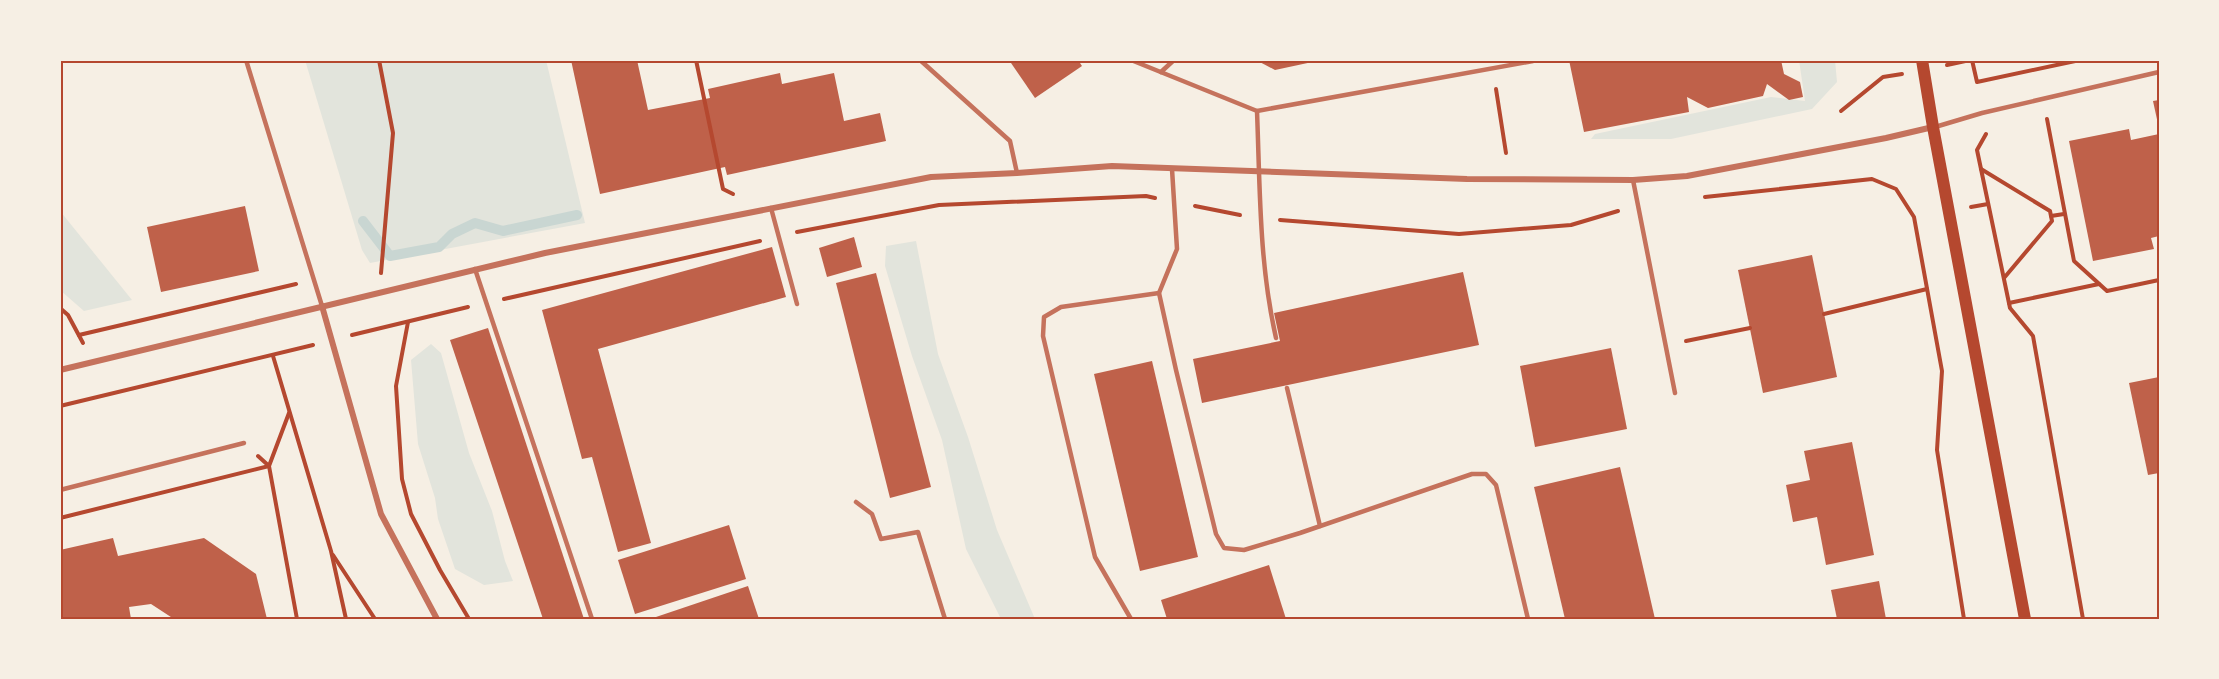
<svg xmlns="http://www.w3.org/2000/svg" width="2219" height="679" font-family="Lato,sans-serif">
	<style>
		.green { fill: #e2e4dc }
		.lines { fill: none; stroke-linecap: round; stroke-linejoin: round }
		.stream { stroke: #c9d6d2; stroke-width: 10 }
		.building { fill: #bf614a }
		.path { stroke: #b5482f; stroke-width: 4 }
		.service { stroke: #c5725c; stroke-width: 4.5 }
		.minor { stroke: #c5725c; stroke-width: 6 }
		.secondary { stroke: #b5482f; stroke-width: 12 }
		.neatline { fill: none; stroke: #b5482f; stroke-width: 2 }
	</style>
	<rect width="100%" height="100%" fill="#f6efe4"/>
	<g class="green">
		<polygon points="305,60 546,60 585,223 370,263 362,250"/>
		<polygon points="1799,60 1835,60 1837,82 1812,109 1671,139 1591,139 1595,134 1771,97 1805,101"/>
		<polygon points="60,211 132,300 84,311 60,290"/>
		<polygon points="916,241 938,354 968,437 997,530 1035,619 1001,619 966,549 942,440 912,356 885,266 886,246"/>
		<polygon points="431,344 441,353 469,453 492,511 505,561 513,581 484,585 455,569 438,519 435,498 418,444 411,360"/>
	</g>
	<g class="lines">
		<polyline class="stream" points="363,221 390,256 439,247 452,234 475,223 503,231 577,215"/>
	</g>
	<g class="building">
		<polygon points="571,60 637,60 648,110 710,98 708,89 780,73 782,84 834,73 844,121 880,113 886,141 727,175 725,167 600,194"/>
		<polygon points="1009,60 1078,60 1082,66 1035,98"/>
		<polygon points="1256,60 1317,60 1317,61 1275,70"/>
		<polygon points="1569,60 1781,60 1784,74 1800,82 1803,97 1789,100 1767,84 1763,96 1708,108 1687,97 1689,112 1584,132"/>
		<polygon points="2159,100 2159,124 2158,124 2153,101"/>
		<polygon points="2129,129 2131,140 2159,134 2159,236 2151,238 2154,249 2093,261 2069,141"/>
		<polygon points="245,206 259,271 161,292 147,227"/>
		<polygon points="854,237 862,267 827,277 819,248"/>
		<polygon points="772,247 786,297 598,349 651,543 618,552 592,457 582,459 542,310"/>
		<polygon points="1812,255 1837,377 1763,393 1738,270"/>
		<polygon points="1463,272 1479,345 1202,403 1193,359 1280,341 1274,313"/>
		<polygon points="876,273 931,487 890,498 836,283"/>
		<polygon points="488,328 584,619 543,619 450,340"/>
		<polygon points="1611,348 1627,429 1535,447 1520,366"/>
		<polygon points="1152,361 1198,557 1140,571 1094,374"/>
		<polygon points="2159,377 2159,473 2148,475 2129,383"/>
		<polygon points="1852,442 1874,555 1826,565 1817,517 1793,522 1786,485 1810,480 1804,451"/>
		<polygon points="1620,467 1655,619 1565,619 1534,487"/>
		<polygon points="729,525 746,579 635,614 618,560"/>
		<polygon points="113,538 118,556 204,538 256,574 267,619 174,619 151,604 129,607 131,619 60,619 60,550"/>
		<polygon points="1269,565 1286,619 1167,619 1161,600"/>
		<polygon points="1879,581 1886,619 1837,619 1831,590"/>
		<polygon points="748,586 759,619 650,619"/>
	</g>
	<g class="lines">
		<g class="path">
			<polyline points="379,60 393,133 381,273"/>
			<polyline points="696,60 723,189 733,194"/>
			<polyline points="1972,60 1977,82 2080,60"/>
			<polyline points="1947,65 1970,60"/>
			<polyline points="1496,89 1506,153"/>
			<polyline points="1841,111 1883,77 1902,74"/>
			<polyline points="2047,119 2074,261 2107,291 2159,280"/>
			<polyline points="1986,134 1977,150 1981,169 2010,308 2033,336 2083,619"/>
			<polyline points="1981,169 2050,211 2052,221 2004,278"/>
			<polyline points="1705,197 1872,179 1896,189 1914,217 1942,371 1937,450 1964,619"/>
			<polyline points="1195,206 1240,215"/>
			<polyline points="1971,207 1988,204"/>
			<polyline points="2051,216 2064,214"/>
			<polyline points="1280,220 1459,234 1571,225 1618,211"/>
			<polyline points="797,232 939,205 1146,196 1155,198"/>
			<polyline points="504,299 760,241"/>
			<polyline points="2009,303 2099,284"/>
			<polyline points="60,308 68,315 83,343"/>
			<polyline points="1824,314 1927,289"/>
			<polyline points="408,322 396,386 402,479 411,514 440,570 469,619"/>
			<polyline points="79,335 296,284"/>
			<polyline points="352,335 468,307"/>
			<polyline points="1686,341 1750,328"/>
			<polyline points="273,356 331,551 346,619"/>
			<polyline points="60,406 313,345"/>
			<polyline points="289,413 269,466 297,619"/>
			<polyline points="60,518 269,466 258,456"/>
			<polyline points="333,555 375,619"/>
		</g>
		<g class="service">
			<polyline points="246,60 322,306"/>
			<polyline points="920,60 1010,141 1017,173"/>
			<path d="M1131,60L1257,111C1260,187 1259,263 1276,338"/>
			<polyline points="1161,72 1174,60"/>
			<polyline points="1257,111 1533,61"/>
			<polyline points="1935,127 1982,113 2159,72"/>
			<polyline points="1172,169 1177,249 1159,293 1176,370 1216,534 1224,548 1244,550 1300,533 1472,474 1486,474 1496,485 1528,619"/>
			<polyline points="1633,180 1675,393"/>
			<polyline points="771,208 797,304"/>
			<polyline points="475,269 592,619"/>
			<polyline points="1287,388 1320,526"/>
			<polyline points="60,490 244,443"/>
			<polyline points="856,502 872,514 881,539 918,532 945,619"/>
			<polyline points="1131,619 1095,557 1043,336 1044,317 1061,307 1159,293"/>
		</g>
		<g class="minor">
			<polyline points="322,306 381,514 437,619"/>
			<polyline points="60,370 545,253 931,177 1017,173 1112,166 1467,179 1633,180 1687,176 1886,138 1933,127"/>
		</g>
		<polyline class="secondary" points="1922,60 1933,127 2025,619"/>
	</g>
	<rect width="2219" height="679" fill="none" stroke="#f6efe4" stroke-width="123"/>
	<rect x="62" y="62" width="2096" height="556" class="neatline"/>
</svg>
